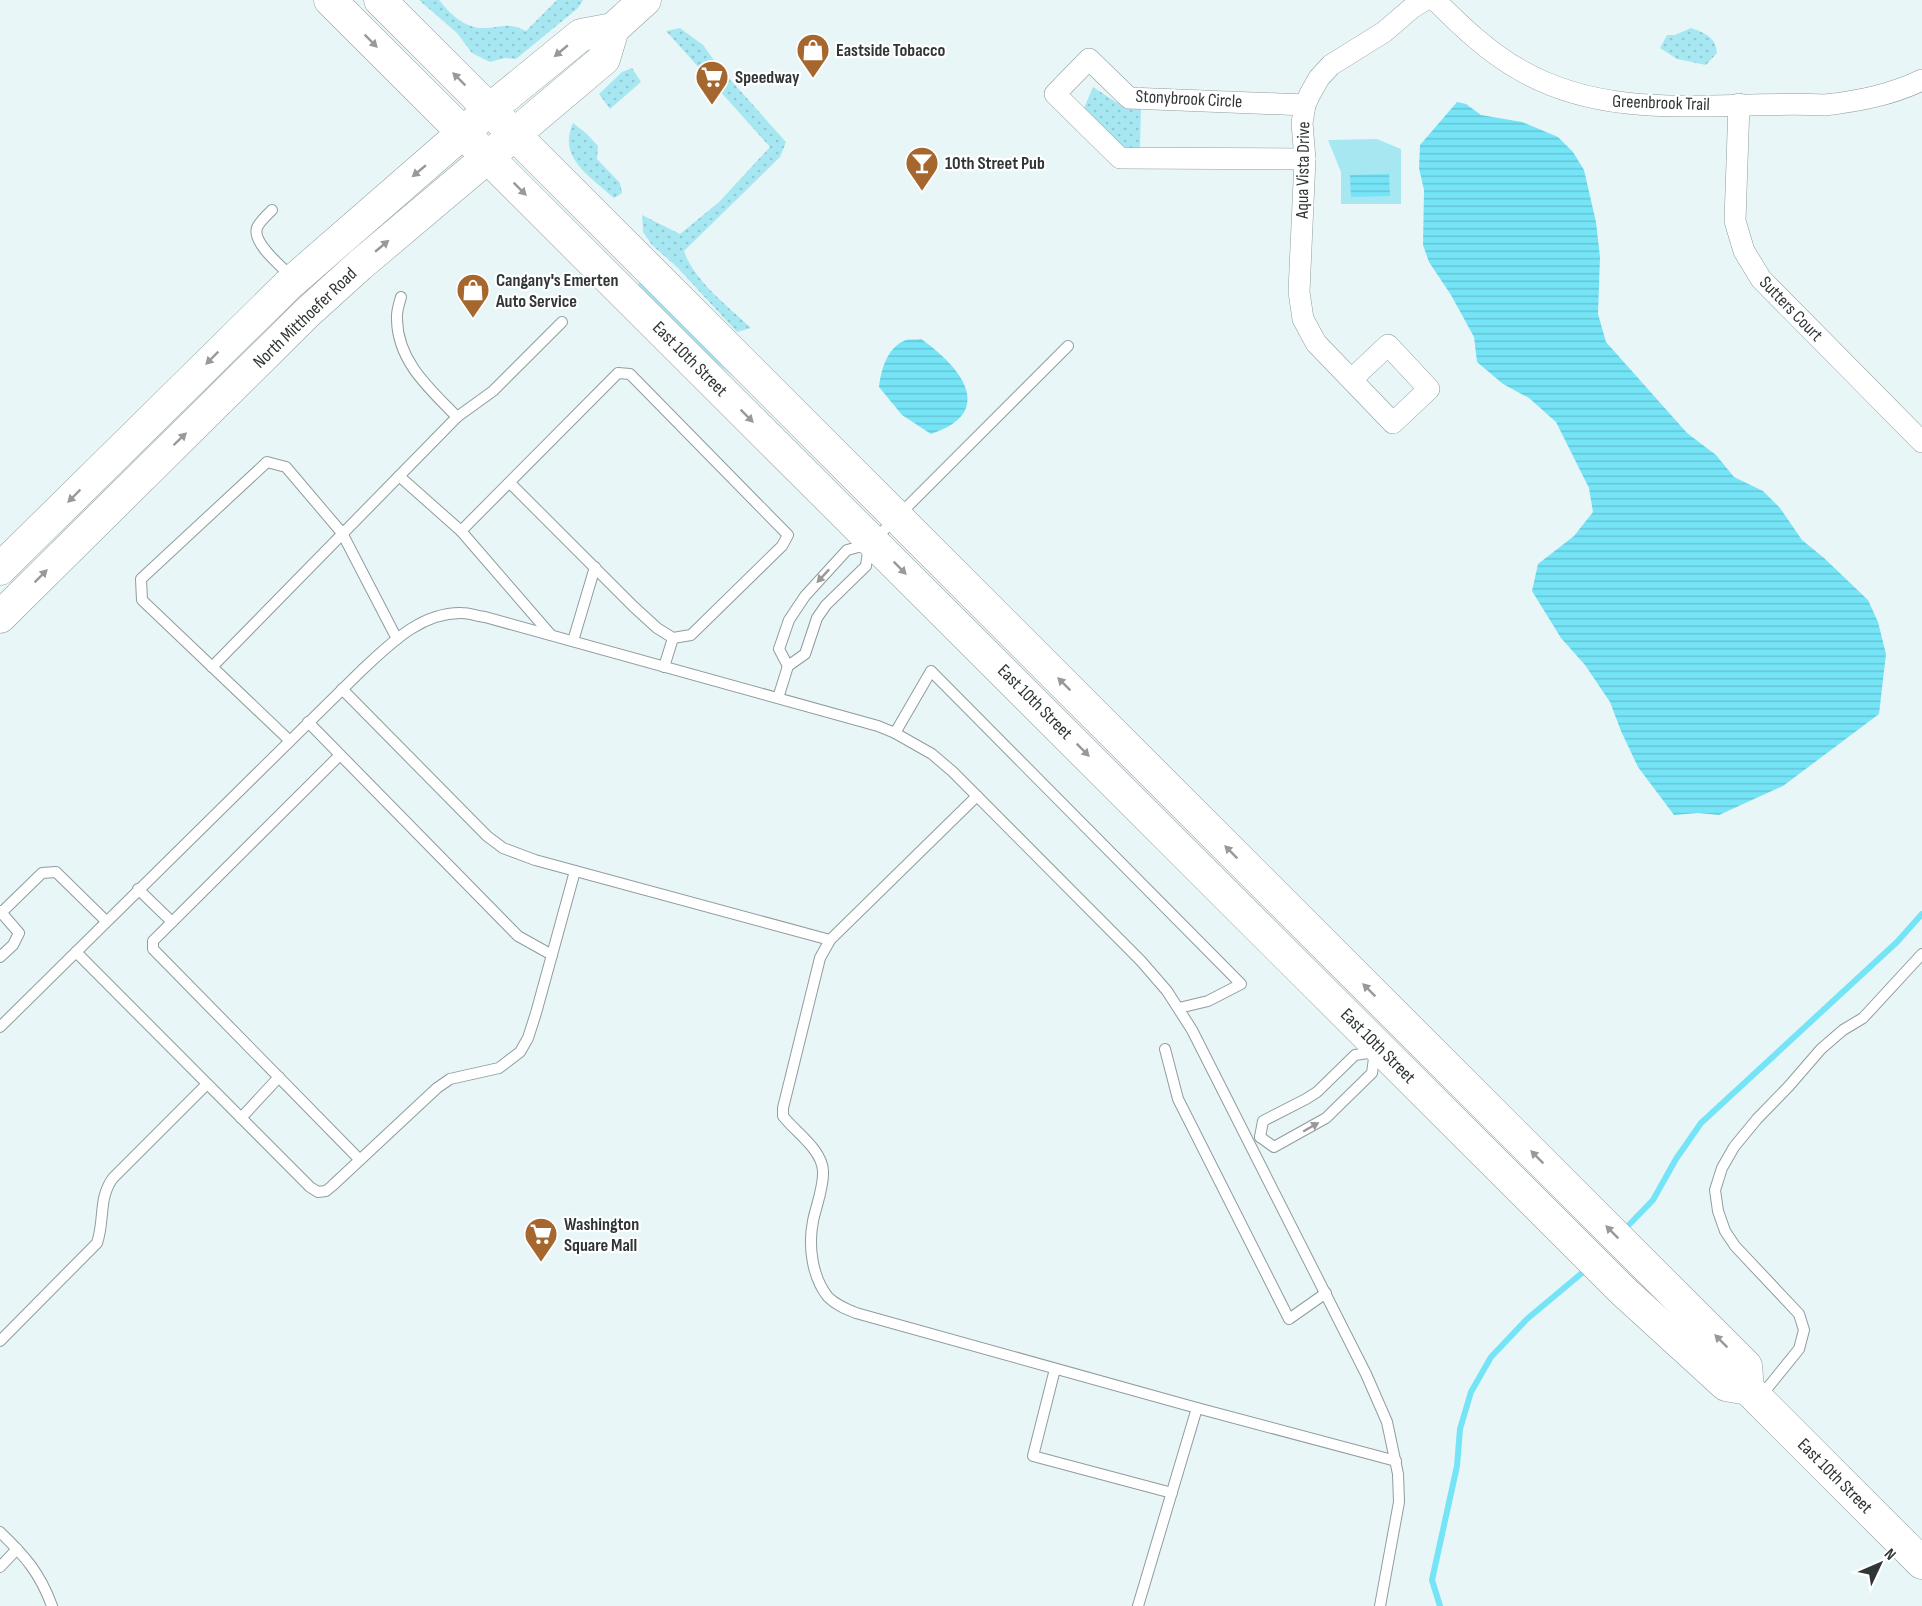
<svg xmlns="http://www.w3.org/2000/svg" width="1922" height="1606" font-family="'Sofia Sans Condensed',sans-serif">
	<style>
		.grass { fill: url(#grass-dots) }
		.garden { fill: #a7e7f2 }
		.water { fill: url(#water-rules) }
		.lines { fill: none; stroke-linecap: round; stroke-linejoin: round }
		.stream { stroke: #75e4f6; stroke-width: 6 }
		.lane-casing { stroke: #909c9e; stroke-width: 12 }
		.street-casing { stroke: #909c9e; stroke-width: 22 }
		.secondary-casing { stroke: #909c9e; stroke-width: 33 }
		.lane { stroke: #fff; stroke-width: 10 }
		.street { stroke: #fff; stroke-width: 21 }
		.secondary { stroke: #fff; stroke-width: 32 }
		.oneway { fill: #989a9a }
		.labels { text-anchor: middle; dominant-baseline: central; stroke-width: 4.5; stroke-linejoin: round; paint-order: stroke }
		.poi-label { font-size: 18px; font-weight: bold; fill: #303536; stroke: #fff; text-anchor: start }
		.street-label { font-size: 18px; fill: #303536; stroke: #fff }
	</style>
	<defs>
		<pattern id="grass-dots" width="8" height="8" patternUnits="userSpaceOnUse" patternTransform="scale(1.5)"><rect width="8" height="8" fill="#a7e7f2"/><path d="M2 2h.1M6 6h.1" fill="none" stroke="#90c7d0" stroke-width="1.8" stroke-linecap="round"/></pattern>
		<pattern id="water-rules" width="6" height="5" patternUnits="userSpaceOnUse" patternTransform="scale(1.5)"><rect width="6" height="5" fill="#75e4f6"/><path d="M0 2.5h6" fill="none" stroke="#66c4d4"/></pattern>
	</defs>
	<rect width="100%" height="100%" fill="#e9f6f8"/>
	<g class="grass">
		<path d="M419,0H439C450,14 465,29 485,28C505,27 508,22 526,31L557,0H583L578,8L516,59L505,58L490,62L472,53L457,33Z"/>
		<path d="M680,28L703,45L719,67L786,142L780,157L684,251C694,281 729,307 751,328L737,332L677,267L652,245L643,232L642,215L680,234L719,202L770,147L666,31Z"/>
		<path d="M1691,28C1705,33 1716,37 1717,53L1706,65L1677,59L1660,48L1667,35H1675Z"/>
		<polygon points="632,68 641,82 610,109 599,94 622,72"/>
		<polygon points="1093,87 1125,108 1141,108 1140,149 1133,152 1088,126 1084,108"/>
		<path d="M573,123L587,134L598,146L597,159L620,183L622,193L614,198C591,177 557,158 573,123Z"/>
		<polygon points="642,280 745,386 708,356 636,287"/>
	</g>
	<polygon class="garden" points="1377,139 1401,149 1401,204 1341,204 1341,172 1328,140"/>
	<g class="water">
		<polygon points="1457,102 1466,104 1481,115 1522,122 1558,137 1573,152 1584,170 1596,222 1600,257 1598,314 1606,342 1687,433 1716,455 1734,477 1763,491 1780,508 1802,540 1824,558 1868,600 1878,622 1886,654 1879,714 1783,786 1719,815 1698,813 1674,815 1638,767 1621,731 1610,702 1585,665 1561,638 1532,591 1538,564 1574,536 1593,512 1589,488 1556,422 1529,398 1503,384 1477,362 1474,337 1451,295 1429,262 1423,245 1424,190 1419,168 1420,145"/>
		<polygon points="1389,174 1390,196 1351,197 1350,175"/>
		<path d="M921,339C960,366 998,412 931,434L902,415L879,387C881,370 887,347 906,340C910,339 917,340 921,339Z"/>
	</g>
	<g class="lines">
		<g class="stream">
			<polyline points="1624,1230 1653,1200 1676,1159 1701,1123 1897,942 1922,914"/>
			<polyline points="1440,1606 1432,1580 1457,1466 1460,1429 1471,1392 1491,1357 1527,1319 1588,1268"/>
		</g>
		<g class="lane-casing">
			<g id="lane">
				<path d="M272,210C267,215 259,222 257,228C252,243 282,267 292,277"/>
				<path d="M401,297C399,304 396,312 397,320C398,362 430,389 457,417"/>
				<polyline points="399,476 461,531 618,373 630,374 788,535 782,546 691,635 673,638 657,628 634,607 510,483"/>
				<polyline points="461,531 551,635"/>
				<polyline points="573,641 595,567"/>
				<polyline points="788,666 779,649 789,620 805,596 847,550 870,544 1068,346"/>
				<polyline points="212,667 457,417 493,391 562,322"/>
				<polyline points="664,667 673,638"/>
				<polyline points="342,689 487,836 503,848 535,860 830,940"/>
				<polyline points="778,698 788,666 805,654 817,618 826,605 866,566 869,544"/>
				<polyline points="308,722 518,936 552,955"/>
				<polyline points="895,733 931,671 1241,984 1208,1001 1179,1008"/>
				<polyline points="290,741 142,600 141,579 267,462 286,467 342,533 397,639"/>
				<polyline points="340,755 153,941 153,949 360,1160"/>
				<path d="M977,796L830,940L820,958L783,1108V1116C795,1132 822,1149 823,1171C824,1187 816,1206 813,1221C808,1246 812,1277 828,1297C836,1305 846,1309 856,1313L1197,1408L1396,1461"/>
				<polyline points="138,889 172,922"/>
				<polyline points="0,911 19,933 13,945 0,957"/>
				<polyline points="1,913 42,873 56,872 106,921"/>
				<polyline points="76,952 310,1187 318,1192 326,1191 332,1186 437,1088 450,1079 499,1068 520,1052 528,1038 536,1013 575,871"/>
				<path d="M0,1027L363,669C390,644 421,612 462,613C469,613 477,616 485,617L878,726L895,733L932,754L953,772L1141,961L1167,991L1192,1030L1366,1374L1387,1422L1398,1474L1399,1502L1380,1606"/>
				<polyline points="1165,1049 1178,1099 1289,1319 1326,1293"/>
				<polyline points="241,1118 279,1077"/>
				<polyline points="1260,1137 1274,1147 1326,1118 1372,1073 1375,1051"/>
				<polyline points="1260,1137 1263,1121 1306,1099 1317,1092 1355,1055 1374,1052"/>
				<path d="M0,1341L97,1243C105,1220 98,1198 113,1178L207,1084"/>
				<polyline points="1055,1369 1033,1456 1172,1493"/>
				<polyline points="1761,1396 1799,1349 1804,1330 1799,1314 1735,1246 1725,1231 1718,1211 1715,1190 1722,1168 1734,1147 1757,1119 1789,1086 1821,1049 1843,1030 1863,1018 1922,954"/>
				<path d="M0,1532C25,1556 40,1573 52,1606"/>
				<polyline points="0,1567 17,1549"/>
				<polyline points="1138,1606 1197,1408"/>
			</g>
		</g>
		<g class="street-casing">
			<g id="street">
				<path d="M1435,0C1461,26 1488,52 1520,70C1614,124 1721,100 1825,105C1859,101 1891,95 1922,80"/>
				<polyline points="1739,104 1735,221 1744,251 1761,279 1922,442"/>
				<polyline points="1305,105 1129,98 1089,59 1055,94 1120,158 1305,159"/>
				<polyline points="1352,379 1388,345 1429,389 1393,423 1316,343 1303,319 1299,292 1305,159 1302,123 1305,105 1310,94 1319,78 1331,65 1384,32 1412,8 1425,0"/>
			</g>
		</g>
		<g class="secondary-casing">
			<g id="secondary">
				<polyline points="330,0 1622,1290 1726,1385 1748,1389 1922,1563"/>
				<polyline points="380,0 1746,1366 1748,1389"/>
				<polyline points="0,569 288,285 489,110 581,35 613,29"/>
				<polyline points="0,617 307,313 360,265 604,59 613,29 645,0"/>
			</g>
		</g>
		<use href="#lane" class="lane"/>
		<use href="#street" class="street"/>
		<use href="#secondary" class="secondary"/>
	</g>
	<defs><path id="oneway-solid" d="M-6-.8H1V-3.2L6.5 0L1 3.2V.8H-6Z" transform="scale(1.5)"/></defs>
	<g class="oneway">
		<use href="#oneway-solid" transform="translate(371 41) rotate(45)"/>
		<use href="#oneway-solid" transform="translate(561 51) rotate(140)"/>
		<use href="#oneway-solid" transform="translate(459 79) rotate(-135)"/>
		<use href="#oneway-solid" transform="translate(419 171) rotate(140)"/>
		<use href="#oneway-solid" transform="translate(520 189) rotate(45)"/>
		<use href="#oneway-solid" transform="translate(382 246) rotate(-40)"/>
		<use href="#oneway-solid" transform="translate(212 358) rotate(135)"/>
		<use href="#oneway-solid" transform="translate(747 416) rotate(45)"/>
		<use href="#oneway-solid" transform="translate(180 439) rotate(-44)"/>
		<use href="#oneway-solid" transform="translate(74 496) rotate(135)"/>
		<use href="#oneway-solid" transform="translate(900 568) rotate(45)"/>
		<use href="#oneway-solid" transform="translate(41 576) rotate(-45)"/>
		<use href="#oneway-solid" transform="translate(823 576) rotate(133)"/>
		<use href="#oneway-solid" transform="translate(1064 684) rotate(-135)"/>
		<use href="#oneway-solid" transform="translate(1083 750) rotate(45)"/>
		<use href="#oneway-solid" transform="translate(1231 852) rotate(-135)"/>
		<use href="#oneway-solid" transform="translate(1369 990) rotate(-135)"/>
		<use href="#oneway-solid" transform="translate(1311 1127) rotate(-30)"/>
		<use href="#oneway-solid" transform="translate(1537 1157) rotate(-135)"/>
		<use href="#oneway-solid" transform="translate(1612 1232) rotate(-135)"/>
		<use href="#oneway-solid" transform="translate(1721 1341) rotate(-135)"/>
	</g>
	<defs>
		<g id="shop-pin" transform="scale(1.725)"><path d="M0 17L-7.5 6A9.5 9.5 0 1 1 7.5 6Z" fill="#a6672e" stroke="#fff"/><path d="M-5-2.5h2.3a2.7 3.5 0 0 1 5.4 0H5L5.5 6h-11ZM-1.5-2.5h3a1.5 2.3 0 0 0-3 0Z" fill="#fff"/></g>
		<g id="supermarket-pin" transform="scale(1.725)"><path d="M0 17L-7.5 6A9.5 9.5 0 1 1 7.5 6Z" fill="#a6672e" stroke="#fff"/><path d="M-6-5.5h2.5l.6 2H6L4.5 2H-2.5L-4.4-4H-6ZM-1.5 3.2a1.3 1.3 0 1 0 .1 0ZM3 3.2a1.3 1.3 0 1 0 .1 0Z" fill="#fff"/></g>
		<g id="bar-pin" transform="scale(1.725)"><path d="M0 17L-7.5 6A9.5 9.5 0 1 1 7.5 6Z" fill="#a6672e" stroke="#fff"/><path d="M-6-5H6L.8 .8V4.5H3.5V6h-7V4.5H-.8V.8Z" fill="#fff"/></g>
	</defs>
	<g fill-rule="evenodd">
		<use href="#shop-pin" x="813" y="50"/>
		<use href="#supermarket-pin" x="712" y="77"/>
		<use href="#bar-pin" x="922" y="163"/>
		<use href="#shop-pin" x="473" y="290"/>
		<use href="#supermarket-pin" x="541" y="1234"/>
	</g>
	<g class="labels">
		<g class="poi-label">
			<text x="836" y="50">Eastside Tobacco</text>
			<text x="735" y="77">Speedway</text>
			<text x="945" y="163">10th Street Pub</text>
			<text x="496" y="280">Cangany's Emerten<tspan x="496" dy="21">Auto Service</tspan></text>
			<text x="564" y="1224">Washington<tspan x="564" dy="21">Square Mall</tspan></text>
		</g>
		<g class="street-label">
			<text transform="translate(1189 99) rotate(3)">Stonybrook Circle</text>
			<text transform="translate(1661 103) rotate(2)">Greenbrook Trail</text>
			<text transform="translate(1303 170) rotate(-89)">Aqua Vista Drive</text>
			<text transform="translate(1791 309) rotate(46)">Sutters Court</text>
			<text transform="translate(305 318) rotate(-44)">North Mitthoefer Road</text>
			<text transform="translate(690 359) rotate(45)">East 10th Street</text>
			<text transform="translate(1035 702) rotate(45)">East 10th Street</text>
			<text transform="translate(1378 1046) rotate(45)">East 10th Street</text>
			<text transform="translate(1835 1476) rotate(45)">East 10th Street</text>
		</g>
	</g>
	<g transform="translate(1880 1564) rotate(46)" stroke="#ffffff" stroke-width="4.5" paint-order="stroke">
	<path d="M0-4.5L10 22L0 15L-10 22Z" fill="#303536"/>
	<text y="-9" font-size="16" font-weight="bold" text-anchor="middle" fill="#303536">N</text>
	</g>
</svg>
